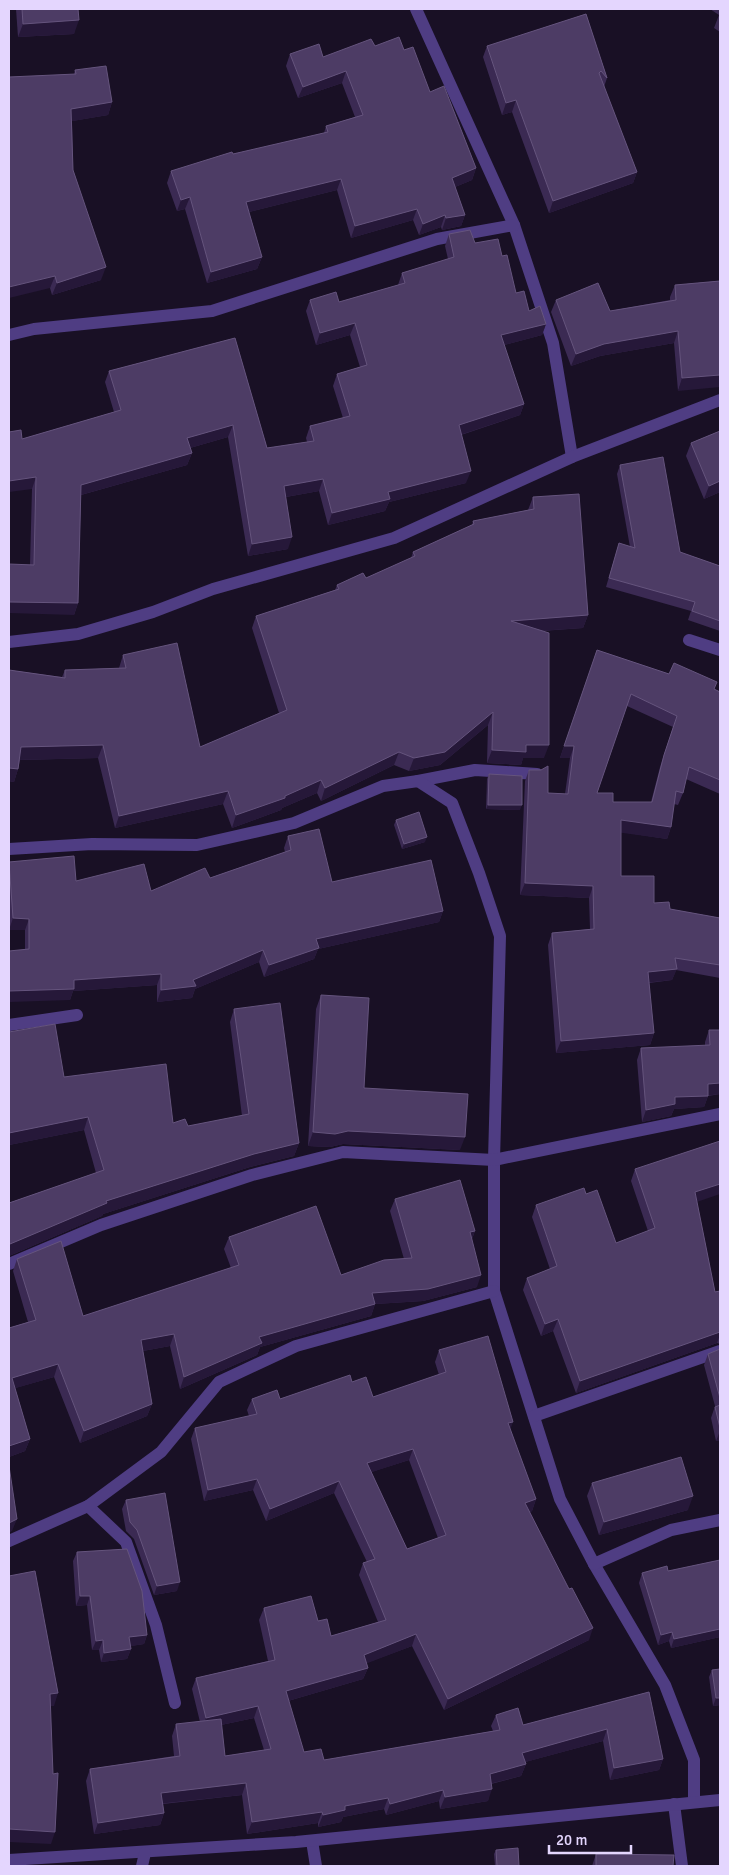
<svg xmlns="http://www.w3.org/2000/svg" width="729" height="1875" font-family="Signika,sans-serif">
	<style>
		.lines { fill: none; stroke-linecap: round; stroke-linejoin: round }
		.minor { stroke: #4f3d83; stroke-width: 12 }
		.wall { fill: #3b2a53; fill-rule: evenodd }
		.shaded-wall { fill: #261839 }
		.building { fill: #4d3c65; stroke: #65547d; fill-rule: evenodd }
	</style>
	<rect width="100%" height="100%" fill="#191025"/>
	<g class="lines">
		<g class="minor">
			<polyline points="416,9 514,225 553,343 572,457"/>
			<polyline points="9,335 34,329 212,311 437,239 514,225"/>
			<polyline points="689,640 720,650"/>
			<polyline points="9,642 78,634 153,612 213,589 394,538 572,457 720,400"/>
			<polyline points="418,781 475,770 537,774"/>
			<polyline points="9,849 92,844 197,845 294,823 383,786 418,781 452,803 479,873 500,936 494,1160 494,1291 560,1499 594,1564 665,1685 694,1760 694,1801"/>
			<polyline points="9,1025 77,1015"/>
			<polyline points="9,1264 101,1225 252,1175 343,1152 494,1160 720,1114"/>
			<polyline points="534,1416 720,1351"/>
			<polyline points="88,1506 126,1542 156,1625 175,1703"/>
			<polyline points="9,1541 88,1506 161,1452 219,1382 296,1346 494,1291"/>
			<polyline points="594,1564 671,1530 720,1520"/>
			<polyline points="674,1804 682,1866"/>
			<polyline points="312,1841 316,1866"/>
			<polyline points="9,1860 296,1842 720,1800"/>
			<polyline points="142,1866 145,1853"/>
		</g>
	</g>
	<g class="wall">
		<polygon points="16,9 78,9 74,34 18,37"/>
		<polygon points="710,9 720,9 720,32 714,28 719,15"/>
		<polygon points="586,14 607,78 604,87 637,172 633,183 549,213 512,112 502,115 483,57 487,46"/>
		<polygon points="375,46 404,50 430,92 476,168 472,180 455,187 465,215 461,226 442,230 441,227 419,235 413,220 351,238 337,190 249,212 262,257 257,269 207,283 185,209 177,211 167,183 171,171 233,154 324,133 326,126 355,117 342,83 298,98 286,66 290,54 323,57"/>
		<polygon points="75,70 112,102 108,115 72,121 73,170 101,280 52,295 50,288 74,74"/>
		<polygon points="449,234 475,243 502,256 516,293 529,311 546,324 542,335 504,345 524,404 520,415 461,435 466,483 389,502 385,511 328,525 319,491 286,497 288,549 248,556 228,437 190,448 192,453 187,465 81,495 78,603 74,615 30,565 32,489 22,439 114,412 105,382 109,371 235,338 267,448 307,442 306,438 310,426 343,418 333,386 337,374 360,367 350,335 316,345 306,311 310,300 339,302 398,285 402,273 448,259 445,246"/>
		<polygon points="720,281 678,391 674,343 600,356 571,366 551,312 556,300 610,311 670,300 670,297 675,285"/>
		<polygon points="720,431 720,492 704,499 686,456 691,443"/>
		<polygon points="620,465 680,552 720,566 720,631 688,620 691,611 606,587 619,543 630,547 617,474"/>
		<polygon points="533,497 588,615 583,628 541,631 544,758 523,758 521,765 487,763 488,725 440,765 409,771 394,765 321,801 317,793 282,808 281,810 232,828 223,804 115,828 98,758 20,760 18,769 14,782 9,781 9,670 62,677 65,670 119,668 123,655 200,747 279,713 252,628 256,616 335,590 337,585 366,578 411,558 413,552 472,525 473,521 528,510"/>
		<path d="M597,650L714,689L720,692V794L686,779L683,793L678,805L674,804L671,827L667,839L621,832V876L654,903L670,909L720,918V978L676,970L672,980L649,983L654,1033L650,1045L556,1053L548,945L552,933L590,929L589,898L520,895L525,781L529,770L548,793L565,794L570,758H560ZM627,706L673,727L660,767L651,802H613L597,793Z"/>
		<polygon points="489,774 520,810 486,809 487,779"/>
		<polygon points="396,820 425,842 402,849 394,825"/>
		<polygon points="288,836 332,882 443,911 439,922 318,949 314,959 264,977 259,962 195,989 192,998 157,1002 157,985 73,991 70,1000 25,950 25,930 9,930 9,862 76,881 151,891 210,878 285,852 284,848"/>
		<polygon points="321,995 364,1088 460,1150 343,1144 330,1147 308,1146 316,1009"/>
		<polygon points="234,1009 299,1143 294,1156 250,1167 103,1214 102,1216 9,1256 9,1203 96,1173 84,1130 9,1145 9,1032 64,1077 173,1123 188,1126 242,1116 230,1022"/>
		<polygon points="709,1030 720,1030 720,1094 708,1096 704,1107 674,1109 671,1116 642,1122 637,1060 641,1048 705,1046 705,1042"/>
		<polygon points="635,1169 697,1202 715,1292 720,1291 720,1344 717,1343 576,1393 553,1331 541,1336 523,1290 527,1278 550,1269 532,1217 536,1205 586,1194 616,1243 648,1231 631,1181"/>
		<polygon points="395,1199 475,1231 472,1239 477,1287 423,1301 375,1304 371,1316 260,1347 257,1355 180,1389 170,1346 143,1351 152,1404 147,1416 80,1443 54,1377 15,1388 30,1439 25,1451 9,1457 9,1328 28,1322 13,1271 17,1259 83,1316 231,1268 224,1249 229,1237 341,1275 404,1259 390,1211"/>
		<polygon points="720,1349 720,1446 719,1441 716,1441 711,1418 715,1406 704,1365 708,1354"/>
		<path d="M439,1350L510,1430L536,1499L532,1511L530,1512L589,1640L444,1710L412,1646L366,1663L368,1668L363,1679L288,1701L304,1752L324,1760L493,1731L491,1726L496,1715L523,1725L649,1692L663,1759L659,1770L610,1780L603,1741L525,1762L526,1764L521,1776L491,1784L488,1801L440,1809L439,1801L386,1815L384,1809L343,1817L341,1822L318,1827V1823L247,1834L242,1795L163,1804L164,1813L160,1825L94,1834L86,1781L90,1769L174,1756L172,1736L176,1724L200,1722L192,1689L196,1678L268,1661L259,1620L264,1608L318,1621L331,1636L378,1622L359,1575L363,1563L367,1562L334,1493L266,1521L253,1490L204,1501L191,1439L195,1428L249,1416L247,1410L252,1399H280L352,1382L373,1397L439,1375L435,1362ZM409,1460L438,1538L407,1549L371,1472ZM254,1718L264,1750L225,1756L221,1725Z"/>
		<polygon points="592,1483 688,1510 599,1535 587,1496"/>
		<polygon points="126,1500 177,1591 154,1595 134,1539 126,1531 122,1509"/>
		<polygon points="77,1552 147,1635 144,1644 130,1646 131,1649 127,1659 101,1662 99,1650 92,1650 87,1605 76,1606 73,1561"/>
		<polygon points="720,1560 720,1637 671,1648 669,1641 658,1645 639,1583 642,1573 668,1571"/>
		<polygon points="720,1669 720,1705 713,1706 709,1677 712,1670"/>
		<polygon points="496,1850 519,1866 495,1866 494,1854"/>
		<polygon points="596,1854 673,1866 592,1866"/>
	</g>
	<g class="shaded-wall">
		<polygon points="79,20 74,34 18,37 23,24"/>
		<polygon points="346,71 342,83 298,98 303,87"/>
		<polygon points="516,100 512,112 502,115 506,103"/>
		<polygon points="112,102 108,115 67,122 71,109"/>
		<polygon points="476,168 472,180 448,190 452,178"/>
		<polygon points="637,172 633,183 549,213 553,201"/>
		<polygon points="341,179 337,190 241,214 246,202"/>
		<polygon points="190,197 185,209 177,211 181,200"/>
		<polygon points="417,209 413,220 351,238 355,226"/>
		<polygon points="445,215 441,227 419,235 423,224"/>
		<polygon points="465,215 461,226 442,230 446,218"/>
		<polygon points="262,257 257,269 207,283 211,272"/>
		<polygon points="106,267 101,280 52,295 57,283"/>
		<polygon points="55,276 50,288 9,298 9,287"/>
		<polygon points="355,323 350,335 316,345 320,333"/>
		<polygon points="546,324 542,335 497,347 501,335"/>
		<polygon points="678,331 674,343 600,356 571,366 576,354 604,344"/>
		<polygon points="720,375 720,387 678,391 682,378"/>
		<polygon points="524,404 520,415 454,437 459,425"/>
		<polygon points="233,425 228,437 183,450 187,438"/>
		<polygon points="192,453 187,465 77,496 81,485"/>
		<polygon points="471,471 466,483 389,502 385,511 328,525 332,513 388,492"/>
		<polygon points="36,477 32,489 9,492 9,481"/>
		<polygon points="323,479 319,491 280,498 284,486"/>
		<polygon points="720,481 720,492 704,499 709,486"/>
		<polygon points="292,537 288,549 248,556 252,544"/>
		<polygon points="9,602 78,603 74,615 9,613"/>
		<polygon points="588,615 583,628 507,633 511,621"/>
		<polygon points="493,712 488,725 440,765 409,771 414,758"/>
		<polygon points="103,745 98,758 17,760 21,747"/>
		<polygon points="526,745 549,745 544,758 523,758 521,765 487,763 492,750"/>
		<polygon points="564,746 574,746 570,758 560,758"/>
		<polygon points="399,752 394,765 321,801 325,788"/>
		<polygon points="9,768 18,769 14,782 9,781"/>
		<polygon points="321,780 317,793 282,808 281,810 232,828 236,815"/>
		<polygon points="228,791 223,804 115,828 119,816"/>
		<polygon points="488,805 522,805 520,810 486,809"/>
		<polygon points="621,820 671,827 667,839 616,832"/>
		<polygon points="427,837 425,842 402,849 404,844"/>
		<polygon points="525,883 593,886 589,898 520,895"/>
		<polygon points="443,911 439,922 318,949 314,959 264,977 269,965 316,939"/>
		<polygon points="13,918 29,919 25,930 9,930"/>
		<polygon points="263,950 259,962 195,989 192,998 157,1002 161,990 193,980"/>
		<polygon points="677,969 672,980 644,983 648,972"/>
		<polygon points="161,974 157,985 73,991 70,1000 9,1002 9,991 74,980"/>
		<polygon points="654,1033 650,1045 556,1053 561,1041"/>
		<polygon points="720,1083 720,1094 704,1096 708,1096 704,1107 674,1109 671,1116 642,1122 646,1110 675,1097 708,1084"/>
		<polygon points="88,1117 84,1130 9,1145 9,1133"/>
		<polygon points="348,1131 465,1137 460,1150 343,1144 330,1147 308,1146 313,1132"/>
		<polygon points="299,1143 294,1156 250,1167 103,1214 102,1216 9,1256 9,1247 10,1244 106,1201 254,1154"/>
		<polygon points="720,1184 720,1194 691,1204 695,1192"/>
		<polygon points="475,1231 470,1243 470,1232"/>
		<polygon points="481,1275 477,1287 423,1301 375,1304 371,1316 260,1347 257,1355 180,1389 184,1377 259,1337 372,1293"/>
		<polygon points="558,1319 553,1331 541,1336 545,1324"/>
		<polygon points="720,1332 720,1335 717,1343 576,1393 580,1381"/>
		<polygon points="174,1334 170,1346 137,1352 141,1340"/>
		<polygon points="58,1364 54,1377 9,1390 12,1378"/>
		<polygon points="152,1404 147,1416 80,1443 84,1431"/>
		<polygon points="513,1422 509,1433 508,1423"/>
		<polygon points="720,1431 720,1438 719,1441 716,1441"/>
		<polygon points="30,1439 25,1451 9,1457 9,1446"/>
		<polygon points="413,1449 409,1460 363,1475 367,1463"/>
		<polygon points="257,1479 253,1490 204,1501 208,1490"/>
		<polygon points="339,1481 334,1493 266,1521 270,1509"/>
		<polygon points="693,1496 688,1510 599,1535 604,1522"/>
		<polygon points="536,1499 532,1511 521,1515 525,1503"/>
		<polygon points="17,1519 12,1531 9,1533 9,1523"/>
		<polygon points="180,1582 177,1591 154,1595 157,1586"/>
		<polygon points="80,1596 90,1596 87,1605 76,1606"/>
		<polygon points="593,1628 589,1640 444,1710 448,1699"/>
		<polygon points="720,1629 720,1637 671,1648 674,1639"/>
		<polygon points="672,1632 669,1641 658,1645 661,1635"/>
		<polygon points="416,1634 412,1646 360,1666 364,1655"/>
		<polygon points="147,1635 144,1644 126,1647 129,1637"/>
		<polygon points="103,1640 99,1650 92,1650 96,1641"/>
		<polygon points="131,1649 127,1659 101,1662 104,1653"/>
		<polygon points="368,1668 363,1679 281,1703 286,1691"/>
		<polygon points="58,1693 54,1706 46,1706 50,1694"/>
		<polygon points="716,1698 720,1698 720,1705 713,1706"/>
		<polygon points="258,1706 254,1718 202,1729 206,1718"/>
		<polygon points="607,1729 603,1741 518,1764 522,1753"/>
		<polygon points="663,1759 659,1770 610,1780 614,1768"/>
		<polygon points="526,1764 521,1776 485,1785 490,1774"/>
		<polygon points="246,1783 242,1795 157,1804 161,1793"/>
		<polygon points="492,1789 488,1801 440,1809 445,1797"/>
		<polygon points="443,1790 439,1801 386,1815 390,1804"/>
		<polygon points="388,1798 384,1809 343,1817 341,1822 318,1827 323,1815 345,1806"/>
		<polygon points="322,1812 318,1823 247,1834 252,1822"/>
		<polygon points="164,1813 160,1825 94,1834 98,1823"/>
		<polygon points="9,1829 55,1832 51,1844 9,1842"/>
	</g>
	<g class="building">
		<polygon points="22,9 78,9 79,20 23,24"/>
		<polygon points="586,14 607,78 601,71 599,73 637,172 553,201 516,100 506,103 487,46"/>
		<polygon points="399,37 404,50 413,47 430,92 444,86 476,168 452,178 465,215 446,218 445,215 423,224 417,209 355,226 341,179 246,202 262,257 211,272 190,197 181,200 171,171 232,152 233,154 328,132 326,126 363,115 346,71 303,87 290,54 319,44 323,57 371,39 375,46"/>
		<polygon points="106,66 112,102 71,109 73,170 106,267 57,283 55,276 9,287 9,77 76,74 75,70"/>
		<polygon points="470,230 475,243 498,239 502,256 507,255 516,293 524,291 529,311 540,306 546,324 501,335 524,404 459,425 471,471 388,492 390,499 332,513 323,479 284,486 292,537 252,544 233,425 187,438 192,453 81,485 78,603 9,602 9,564 34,565 36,477 9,481 9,432 21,430 22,439 121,410 109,371 235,338 267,448 314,441 310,426 350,416 337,374 367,365 355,323 320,333 310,300 336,292 339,302 405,283 402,273 454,257 449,234"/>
		<polygon points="720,281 720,375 682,378 678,331 604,344 576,354 556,300 598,283 610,311 676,300 675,285"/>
		<polygon points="720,431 720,481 709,486 691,443"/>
		<polygon points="663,457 680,552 720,566 720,621 692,611 695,602 609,578 619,543 635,548 620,465"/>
		<polygon points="579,494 588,615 511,621 549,633 549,745 526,745 526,752 492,750 493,712 445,752 414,758 399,752 325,788 321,780 285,796 285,798 236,815 228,791 119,816 103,745 21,747 18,769 9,768 9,670 65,678 65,670 126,668 123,655 177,643 200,747 287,710 256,616 339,589 337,585 363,573 366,578 415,556 413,552 474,524 473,521 534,509 533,497"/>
		<path d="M597,650L669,674L674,663L717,682L714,689L720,692V780L689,767L683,793L676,791L671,827L621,820V876H654V903L669,902L670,909L720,918V965L675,958L677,969L648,972L654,1033L561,1041L552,933L594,929L593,886L525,883L529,770H541L548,766V793L568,794L574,746H564ZM631,694L677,716L664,755L652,802H613V793H597Z"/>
		<polygon points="489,774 522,776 522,805 488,805"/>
		<polygon points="419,812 427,837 404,844 396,820"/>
		<polygon points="319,829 332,882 431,860 443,911 316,939 319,948 269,965 263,950 193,980 196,986 161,990 161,974 74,980 74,989 9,991 9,951 29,949 29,919 13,918 9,862 74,856 76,881 144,864 151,891 205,868 210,878 291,850 288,836"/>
		<polygon points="321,995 369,998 364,1088 468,1094 465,1137 348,1131 335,1134 313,1132"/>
		<polygon points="280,1003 299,1143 254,1154 106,1201 107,1203 10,1244 9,1242 9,1203 104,1170 88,1117 9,1133 9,1032 55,1024 64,1077 166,1064 173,1123 185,1119 188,1126 249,1114 234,1009"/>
		<polygon points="709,1030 720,1030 720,1083 708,1084 708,1096 675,1097 675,1104 646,1110 641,1048 710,1045"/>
		<polygon points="720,1141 720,1184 695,1192 715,1292 720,1291 720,1332 580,1381 558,1319 545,1324 527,1278 557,1266 536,1205 584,1188 586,1194 597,1190 616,1243 655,1228 635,1169"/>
		<polygon points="460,1180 475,1231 470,1232 481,1275 428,1289 372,1293 375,1304 259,1337 262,1343 184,1377 174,1334 141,1340 152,1404 84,1431 58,1364 12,1378 30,1439 9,1446 9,1328 36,1320 17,1259 61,1241 83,1316 239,1265 229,1237 316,1206 341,1275 384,1260 412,1258 395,1199"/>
		<path d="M488,1336L513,1422L508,1423L536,1499L525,1503L569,1589L572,1588L593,1628L448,1699L416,1634L364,1655L368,1668L286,1691L304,1752L321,1749L324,1760L500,1730L496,1715L518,1708L523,1725L649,1692L663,1759L614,1768L607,1729L522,1753L526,1764L490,1774L492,1789L445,1797L443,1790L390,1804L388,1798L345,1806V1810L323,1815L322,1812L252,1822L246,1783L161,1793L164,1813L98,1823L90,1769L180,1756L176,1724L221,1719L225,1756L271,1749L258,1706L206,1718L196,1678L275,1660L264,1608L311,1596L318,1621L327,1619L331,1636L386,1620L363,1563L375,1559L339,1481L270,1509L257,1479L208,1490L195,1428L257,1414L252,1399L277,1390L280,1399L350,1375L352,1382L366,1377L373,1397L446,1372L439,1350ZM413,1449L446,1535L407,1549L367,1463Z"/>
		<polygon points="720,1349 720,1398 708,1354"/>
		<polygon points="720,1405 720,1428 715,1407"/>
		<polygon points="681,1457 693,1496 604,1522 592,1483"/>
		<polygon points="9,1466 17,1519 9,1523"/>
		<polygon points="165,1493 180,1582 157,1586 137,1530 130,1522 126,1500"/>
		<polygon points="127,1549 142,1591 147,1635 129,1637 131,1649 104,1653 103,1640 96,1641 90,1596 80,1596 77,1552"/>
		<polygon points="720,1560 720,1629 674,1639 672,1632 661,1635 642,1573 667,1566 668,1571"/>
		<polygon points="35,1571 58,1693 50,1694 53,1774 58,1773 55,1832 9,1829 9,1576"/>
		<polygon points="720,1669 720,1698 716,1698 712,1670"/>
		<polygon points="518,1848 519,1866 497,1866 496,1850"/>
		<polygon points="596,1854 674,1855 673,1866 596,1866"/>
	</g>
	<rect width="729" height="1875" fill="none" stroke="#e4d6fe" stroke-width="20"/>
	<path d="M549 1845v8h82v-8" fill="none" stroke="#e4d6fe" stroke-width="2.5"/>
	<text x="556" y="1845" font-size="15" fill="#e4d6fe" stroke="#191025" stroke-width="4" paint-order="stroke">20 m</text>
</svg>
